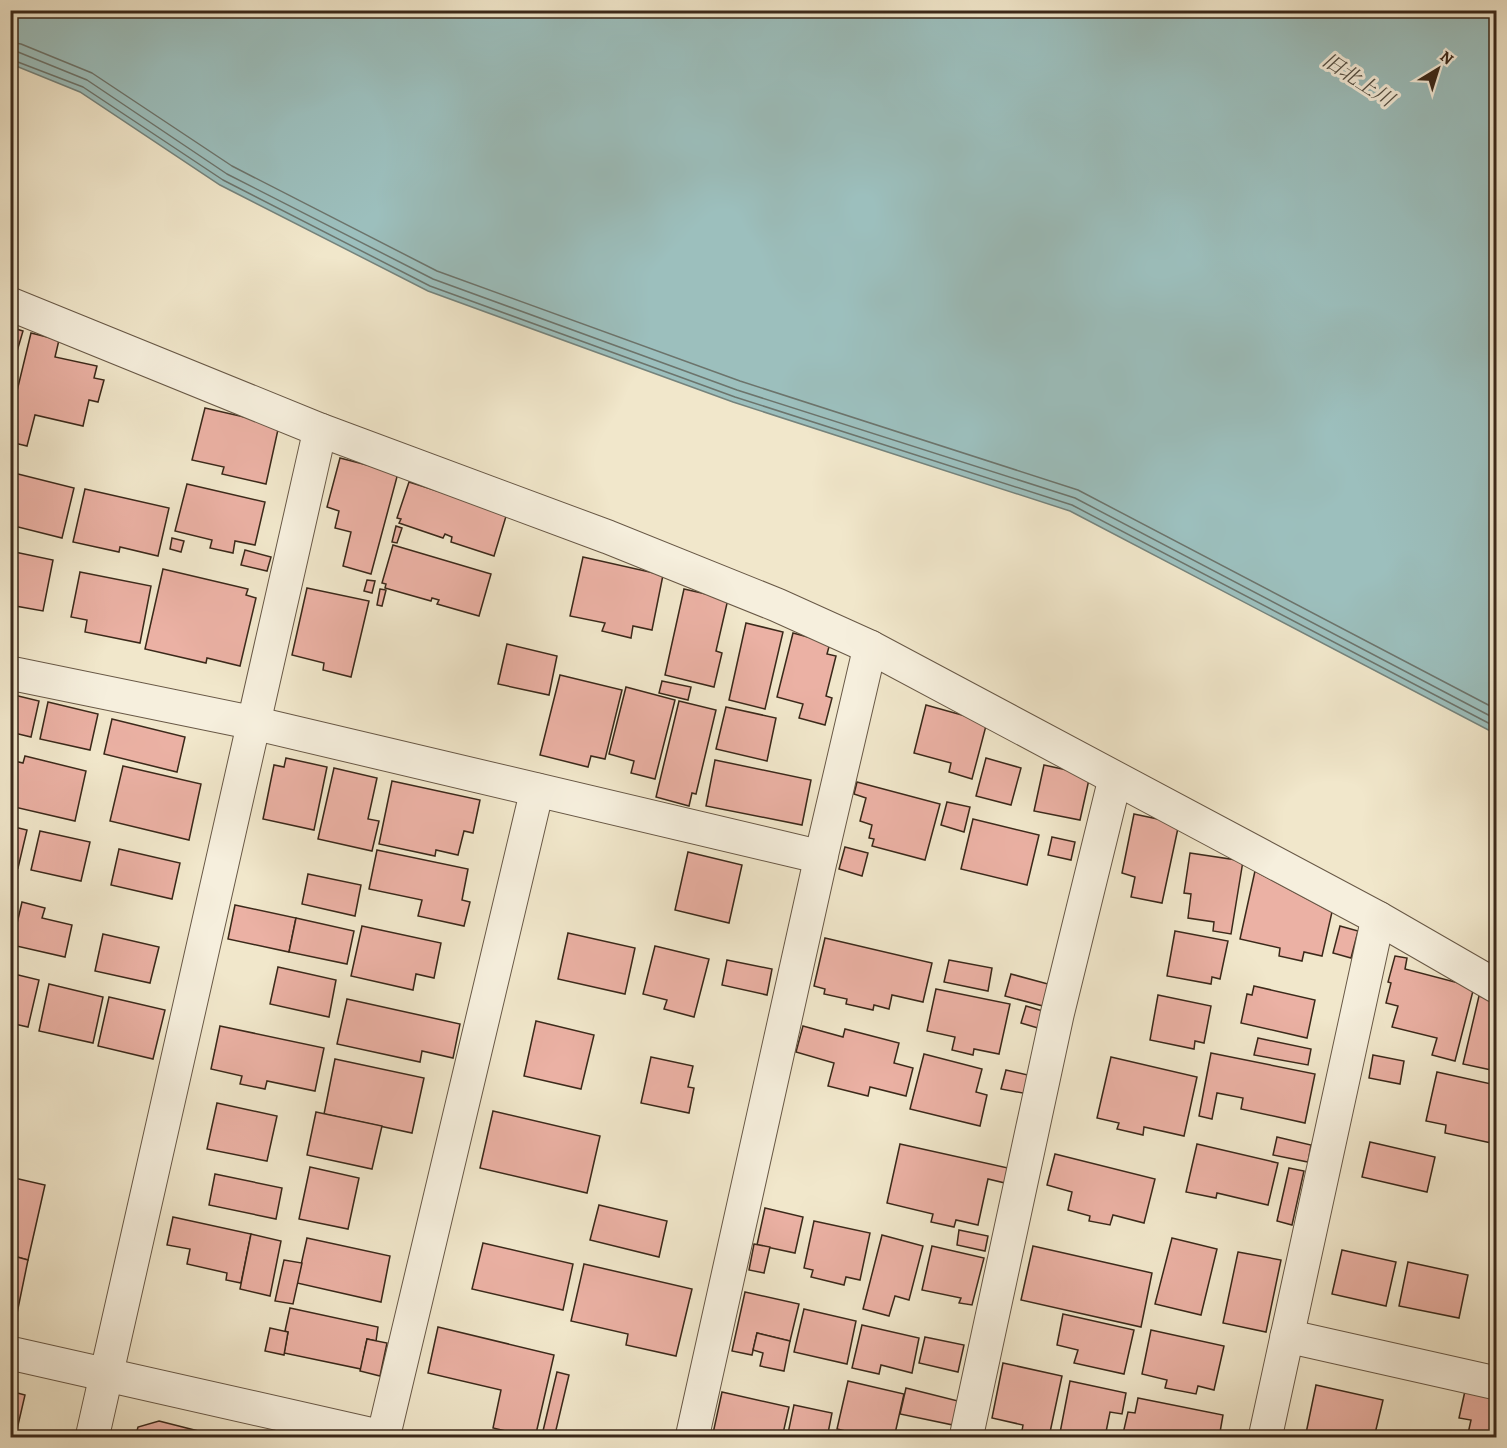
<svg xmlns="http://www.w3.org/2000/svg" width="1507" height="1448" font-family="Alegreya,'Noto Serif JP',serif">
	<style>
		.water { fill: #9cbfbd; stroke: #75837c; stroke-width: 1.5 }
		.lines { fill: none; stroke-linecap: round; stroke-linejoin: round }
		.shore { stroke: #6c746c; stroke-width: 1.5 }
		.building { fill: #ebb1a4; stroke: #3b291a; stroke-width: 1.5 }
		.minor-casing { stroke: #685846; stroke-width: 35 }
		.minor { stroke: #f6efdd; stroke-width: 33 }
		.labels { text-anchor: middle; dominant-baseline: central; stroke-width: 6; stroke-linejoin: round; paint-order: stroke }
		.water-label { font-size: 20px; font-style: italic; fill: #534e43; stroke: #f6efdd }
	</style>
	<rect width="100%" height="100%" fill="#f1e7cb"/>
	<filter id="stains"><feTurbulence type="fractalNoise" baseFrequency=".00333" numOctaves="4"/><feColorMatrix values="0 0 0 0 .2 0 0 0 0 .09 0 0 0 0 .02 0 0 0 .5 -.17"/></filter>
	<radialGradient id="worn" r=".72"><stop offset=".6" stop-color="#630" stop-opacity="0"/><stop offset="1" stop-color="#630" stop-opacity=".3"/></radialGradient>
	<polygon class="water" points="10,11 1496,11 1496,734 1070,511 733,402 428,291 220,185 80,92 11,64"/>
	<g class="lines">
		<g class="shore">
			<polyline points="10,42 21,44 92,73 232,166 437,271 740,381 1078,490 1496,709"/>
			<polyline points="10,51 18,52 87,80 227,174 433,279 737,390 1075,498 1496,719"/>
			<polyline points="10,59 83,87 223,180 430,286 735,397 1072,505 1496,727"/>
		</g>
	</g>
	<g class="building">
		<polygon points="10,327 23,331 10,375"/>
		<polygon points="31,333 59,340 55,357 97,366 94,378 104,380 98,402 89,400 83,426 35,415 27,446 10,442 10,420"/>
		<polygon points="205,408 279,425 266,484 222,474 224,467 192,460"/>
		<polygon points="340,458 398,473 371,574 343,566 351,532 335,528 339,511 327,507"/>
		<polygon points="10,472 74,488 62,538 10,525"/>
		<polygon points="409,482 507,513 494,556 451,542 452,537 445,534 443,538 399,523 401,519 397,518"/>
		<polygon points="187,484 265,502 255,545 235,541 233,553 210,548 212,540 175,531"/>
		<polygon points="85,489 169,508 158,556 120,547 119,552 73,542"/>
		<polygon points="396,526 402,528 397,543 392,542"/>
		<polygon points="172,538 184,541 181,552 170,549"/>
		<polygon points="393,545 491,574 479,616 437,604 439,600 432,598 431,601 385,588 386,584 382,583"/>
		<polygon points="245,550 271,557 267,571 241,565"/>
		<polygon points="10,551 53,560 43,611 10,605"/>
		<polygon points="583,557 663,575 652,630 633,626 631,638 602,631 605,623 570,616"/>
		<polygon points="163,569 248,589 246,595 256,598 240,666 207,658 206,663 145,649"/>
		<polygon points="80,572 151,586 140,643 85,632 87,620 71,617"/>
		<polygon points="367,580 375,581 372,593 364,591"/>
		<polygon points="307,588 369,601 351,677 323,670 324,663 292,655"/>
		<polygon points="380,589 386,590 382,606 377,605"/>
		<polygon points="684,589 728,599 716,651 722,653 714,687 665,675"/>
		<polygon points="746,623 783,632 765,709 729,700"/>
		<polygon points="793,633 830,643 827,654 836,656 826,696 832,698 825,725 799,718 803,704 777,697"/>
		<polygon points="507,644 557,656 549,695 498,684"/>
		<polygon points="560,675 622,690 605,759 591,756 588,767 540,755"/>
		<polygon points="662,681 691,687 688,700 659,693"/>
		<polygon points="626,687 675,700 655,779 631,773 634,761 609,754"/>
		<polygon points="10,694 39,701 31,737 10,732"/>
		<polygon points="679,701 716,710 696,794 692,793 689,806 656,797"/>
		<polygon points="48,702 98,714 90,750 40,739"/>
		<polygon points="926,705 987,722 972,779 949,772 951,763 914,753"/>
		<polygon points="726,707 776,718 767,761 716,749"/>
		<polygon points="112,719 185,737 177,772 104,754"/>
		<polygon points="25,756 86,771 75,821 10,806 10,760 23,763"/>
		<polygon points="286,758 327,767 314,830 263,819 274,765 284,767"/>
		<polygon points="986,758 1021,768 1011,805 976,796"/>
		<polygon points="715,760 811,780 802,825 706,806"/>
		<polygon points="1044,765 1090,775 1080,820 1034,811"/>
		<polygon points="123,766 201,784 189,840 110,821"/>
		<polygon points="334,768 377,778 368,819 379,821 372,851 318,839"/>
		<polygon points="392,781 480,800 473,833 464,831 458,855 436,850 435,856 379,844"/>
		<polygon points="857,782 940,804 925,860 872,846 874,839 869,838 872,825 860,821 866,798 854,794"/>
		<polygon points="947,802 970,807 964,832 941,825"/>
		<polygon points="1134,814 1167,821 1178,828 1162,903 1131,897 1135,877 1122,873"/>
		<polygon points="973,819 1039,835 1027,885 961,869"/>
		<polygon points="10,826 27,830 18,868 10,866"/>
		<polygon points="40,831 90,842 81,881 31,870"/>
		<polygon points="1052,837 1075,842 1071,860 1048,855"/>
		<polygon points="845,847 868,853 862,876 839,869"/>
		<polygon points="119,849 180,863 172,899 111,885"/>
		<polygon points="377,850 468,869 462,900 470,902 464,926 418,916 422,900 369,889"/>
		<polygon points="688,852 742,865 729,923 675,910"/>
		<polygon points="1190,853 1243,861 1231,934 1213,931 1214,922 1188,918 1191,894 1184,893"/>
		<polygon points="1255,871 1332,912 1322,956 1304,952 1302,961 1279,956 1280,948 1240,939"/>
		<polygon points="308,874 361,885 355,916 302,904"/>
		<polygon points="22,902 45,908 42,918 72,925 65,957 12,945"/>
		<polygon points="235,905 296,918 289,952 228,939"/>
		<polygon points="296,918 354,931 347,964 289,952"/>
		<polygon points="362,926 441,943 434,978 416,974 413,990 351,976"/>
		<polygon points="1340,926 1358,931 1351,958 1333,953"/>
		<polygon points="1175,931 1228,941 1220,979 1212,977 1211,984 1167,976"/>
		<polygon points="568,933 635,948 625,994 558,979"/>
		<polygon points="103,934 159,947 150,983 95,971"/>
		<polygon points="825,938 932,963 923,1002 892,995 889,1009 874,1005 873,1010 846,1004 847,999 824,994 825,989 814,986"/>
		<polygon points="655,946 709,959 694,1017 664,1009 667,1000 643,994"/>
		<polygon points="1395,956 1407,958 1405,969 1474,987 1455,1061 1432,1055 1437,1038 1392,1027 1398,1006 1386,1003 1391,983 1388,982"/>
		<polygon points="727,960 772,969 767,995 722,985"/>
		<polygon points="949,960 992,968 988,991 944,982"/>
		<polygon points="278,967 336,980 329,1017 270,1004"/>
		<polygon points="10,973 39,980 28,1027 10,1023"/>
		<polygon points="1011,974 1048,984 1043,1006 1005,996"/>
		<polygon points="49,984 103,997 93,1043 39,1031"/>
		<polygon points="1254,986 1315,1000 1307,1038 1241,1023 1247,994 1252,995"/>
		<polygon points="936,989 1010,1004 999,1054 974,1049 973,1055 952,1050 955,1037 927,1031"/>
		<polygon points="1158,995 1211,1006 1204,1043 1195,1041 1194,1049 1150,1040"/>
		<polygon points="1479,996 1496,1000 1496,1071 1463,1064"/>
		<polygon points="109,997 165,1010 153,1059 98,1046"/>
		<polygon points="347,999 460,1024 453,1058 422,1051 420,1062 337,1044"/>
		<polygon points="1026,1006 1043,1011 1038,1028 1021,1023"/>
		<polygon points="536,1021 594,1035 581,1089 524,1076"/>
		<polygon points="220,1026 324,1048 315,1091 267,1081 265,1089 240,1084 242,1076 211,1069"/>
		<polygon points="803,1026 843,1037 845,1029 899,1043 894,1063 913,1068 906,1096 870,1087 868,1096 828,1086 834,1063 796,1052"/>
		<polygon points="1258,1038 1311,1049 1308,1065 1254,1055"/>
		<polygon points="1211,1053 1315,1074 1305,1123 1241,1109 1243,1098 1217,1093 1212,1119 1199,1116"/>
		<polygon points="924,1054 982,1069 976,1092 987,1095 980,1126 910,1109"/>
		<polygon points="1373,1055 1404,1061 1400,1084 1369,1078"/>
		<polygon points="651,1057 693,1066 688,1087 694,1088 689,1113 641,1103"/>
		<polygon points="1111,1057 1197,1077 1184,1136 1144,1127 1143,1135 1117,1129 1119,1123 1097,1118"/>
		<polygon points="335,1059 424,1078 412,1133 324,1114"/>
		<polygon points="1006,1070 1032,1076 1028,1094 1001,1089"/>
		<polygon points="1437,1072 1496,1085 1496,1144 1445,1133 1446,1125 1426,1121"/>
		<polygon points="217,1103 277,1116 267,1161 207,1149"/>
		<polygon points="493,1111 600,1136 587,1193 480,1168"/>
		<polygon points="316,1112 382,1126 372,1169 307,1155"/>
		<polygon points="1277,1137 1311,1145 1308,1162 1273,1155"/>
		<polygon points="1370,1142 1435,1157 1427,1192 1362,1177"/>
		<polygon points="900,1144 1008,1168 1005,1183 988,1179 978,1225 956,1220 954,1227 931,1222 933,1214 887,1203"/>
		<polygon points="1197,1144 1278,1163 1268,1205 1217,1193 1216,1198 1186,1192"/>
		<polygon points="1055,1154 1155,1179 1144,1223 1113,1215 1110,1225 1089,1221 1090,1216 1068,1210 1072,1192 1047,1185"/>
		<polygon points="310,1167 359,1178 348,1229 299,1219"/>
		<polygon points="1289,1168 1304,1171 1292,1225 1277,1221"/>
		<polygon points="215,1174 282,1188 276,1219 209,1205"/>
		<polygon points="10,1177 45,1185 28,1260 10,1255"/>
		<polygon points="599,1205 667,1221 659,1257 590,1240"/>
		<polygon points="765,1208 803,1217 795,1253 757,1245"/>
		<polygon points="173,1217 251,1234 241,1283 226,1280 227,1273 187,1264 190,1249 167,1245"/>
		<polygon points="814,1221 870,1233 860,1280 846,1277 844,1285 811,1277 813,1270 804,1268"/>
		<polygon points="959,1230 988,1236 985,1251 957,1245"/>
		<polygon points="251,1234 281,1241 270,1296 240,1289"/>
		<polygon points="882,1235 923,1246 909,1300 895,1296 889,1316 863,1309"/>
		<polygon points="307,1238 390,1256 381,1302 297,1283"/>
		<polygon points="1172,1238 1217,1249 1201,1315 1155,1304"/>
		<polygon points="483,1243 573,1264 563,1310 472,1289"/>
		<polygon points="754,1244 770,1247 764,1273 749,1270"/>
		<polygon points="932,1246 984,1258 972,1305 959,1303 961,1298 922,1290"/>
		<polygon points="1033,1246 1152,1273 1141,1327 1021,1300"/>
		<polygon points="1342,1250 1396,1262 1386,1306 1332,1294"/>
		<polygon points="1238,1252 1281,1260 1266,1332 1223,1323"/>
		<polygon points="10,1255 28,1260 15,1323 10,1322"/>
		<polygon points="284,1260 302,1263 293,1304 275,1301"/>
		<polygon points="1408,1262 1468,1275 1459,1318 1399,1306"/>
		<polygon points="584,1264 692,1289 676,1356 626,1345 628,1334 571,1321"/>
		<polygon points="745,1292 799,1304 790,1341 757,1333 752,1355 732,1351"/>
		<polygon points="290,1308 378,1327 376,1341 367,1339 361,1369 284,1353 288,1332 285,1331"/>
		<polygon points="804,1309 856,1321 847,1364 794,1352"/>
		<polygon points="1063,1314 1134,1330 1124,1374 1074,1363 1078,1350 1057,1345"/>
		<polygon points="862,1325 919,1338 912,1373 881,1365 879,1374 852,1368"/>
		<polygon points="438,1327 554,1355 535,1438 493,1428 501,1390 428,1373"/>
		<polygon points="270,1328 288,1332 284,1355 265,1351"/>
		<polygon points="1151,1330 1224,1346 1214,1390 1198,1386 1196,1394 1165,1388 1167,1380 1142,1374"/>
		<polygon points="757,1333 790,1341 784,1371 760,1366 763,1353 753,1350"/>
		<polygon points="925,1337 964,1345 958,1372 919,1363"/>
		<polygon points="367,1339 387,1343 380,1376 360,1371"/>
		<polygon points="1003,1363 1062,1376 1049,1437 1022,1431 1023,1425 992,1418"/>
		<polygon points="557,1372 569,1375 555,1434 543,1431"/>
		<polygon points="848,1381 904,1394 894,1438 875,1438 837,1429"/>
		<polygon points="1070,1381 1126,1393 1122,1414 1110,1412 1106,1432 1112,1433 1111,1438 1059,1438"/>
		<polygon points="1316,1385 1383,1400 1374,1438 1305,1438"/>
		<polygon points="906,1388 958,1401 953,1425 900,1414"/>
		<polygon points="10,1391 25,1395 15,1438 10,1438"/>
		<polygon points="1465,1391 1496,1398 1496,1438 1467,1438 1471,1420 1459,1418"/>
		<polygon points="722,1392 789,1407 782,1438 712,1438"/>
		<polygon points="1138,1398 1223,1415 1219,1438 1122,1438 1128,1412 1135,1413"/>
		<polygon points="794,1405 832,1413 827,1438 787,1438"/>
		<polygon points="159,1421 226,1438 135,1438 138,1427"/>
	</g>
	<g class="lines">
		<g class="minor-casing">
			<g id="minor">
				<polyline points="10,304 320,430 608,537 777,605 870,647 1378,918 1496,986"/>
				<polyline points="10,673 254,723 821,857"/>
				<polyline points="1287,1336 1496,1383"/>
				<polyline points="10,1353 387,1438"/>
				<polyline points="92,1438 320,430"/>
				<polyline points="383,1438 537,790"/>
				<polyline points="692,1438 821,857 870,647"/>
				<polyline points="966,1438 1057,1015 1115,779"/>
				<polyline points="1265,1438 1378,918"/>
			</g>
		</g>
		<use href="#minor" class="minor"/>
	</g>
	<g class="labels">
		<g class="water-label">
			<text transform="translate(1358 80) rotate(33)">旧北上川</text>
		</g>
	</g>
	<rect width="1507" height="1448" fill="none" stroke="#f1e7cb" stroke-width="36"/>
	<rect x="12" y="12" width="1483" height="1424" fill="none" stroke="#3b291a" stroke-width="3"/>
	<rect x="18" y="18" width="1471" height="1412" fill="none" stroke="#3b291a" stroke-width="1.5"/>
	<g transform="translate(1438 69) rotate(38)" stroke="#f6efdd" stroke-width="4.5" paint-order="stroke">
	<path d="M0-4.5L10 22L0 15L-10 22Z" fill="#3b291a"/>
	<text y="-9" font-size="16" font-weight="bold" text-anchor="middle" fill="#3b291a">N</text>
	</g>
	<rect width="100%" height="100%" filter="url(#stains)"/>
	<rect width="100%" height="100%" fill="url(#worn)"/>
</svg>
